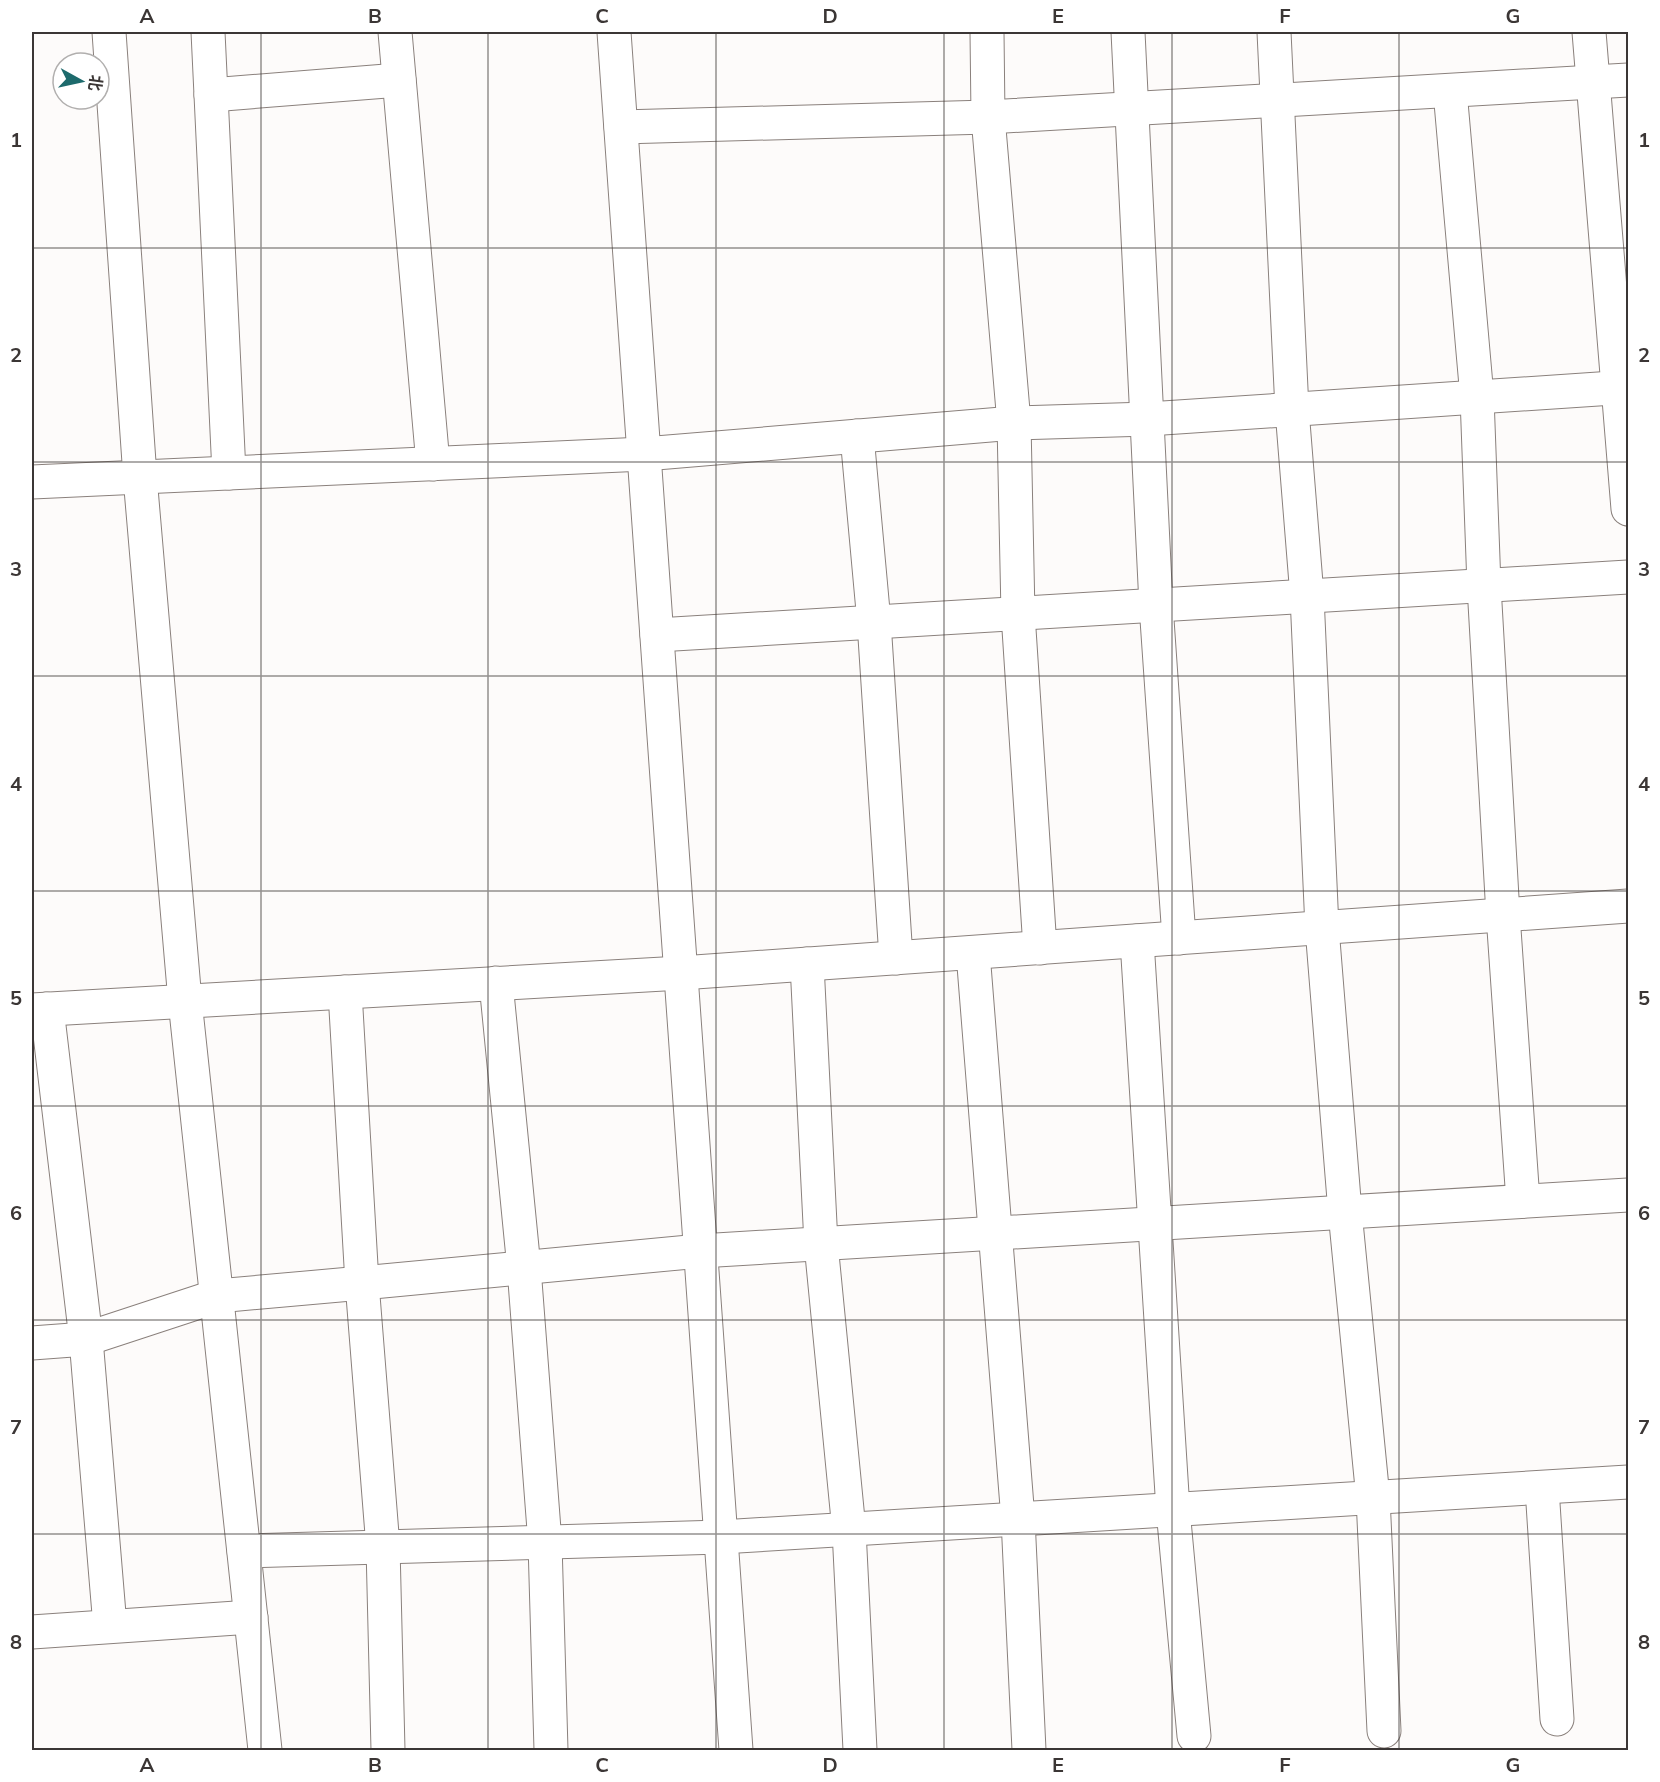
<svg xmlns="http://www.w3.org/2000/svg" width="1660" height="1782" font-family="Mulish,'Noto Sans SC',sans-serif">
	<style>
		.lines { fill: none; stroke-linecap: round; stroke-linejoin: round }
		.minor-casing { stroke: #8a807c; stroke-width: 35 }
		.minor { stroke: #fff; stroke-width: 33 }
		.grid { fill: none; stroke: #3b3635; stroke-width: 1.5; stroke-opacity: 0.55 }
		.neatline { fill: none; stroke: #3b3635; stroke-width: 2 }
		.grid-label { font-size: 20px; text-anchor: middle; font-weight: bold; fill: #3b3635 }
	</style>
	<rect width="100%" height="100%" fill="#fdfbfa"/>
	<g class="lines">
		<g class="minor-casing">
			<g id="minor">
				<polyline points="109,32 140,477 185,1001 265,1750"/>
				<polyline points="208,32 229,473"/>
				<polyline points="395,32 433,464"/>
				<polyline points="614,32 736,1750"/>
				<polyline points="1128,32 1156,605 1179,938"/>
				<polyline points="1274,32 1292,410 1307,596 1322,928 1345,1212 1373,1498 1384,1731"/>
				<polyline points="1589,32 1628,509"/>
				<polyline points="1450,91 1477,397 1484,586 1503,915 1523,1201"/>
				<polyline points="211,95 399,80"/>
				<polyline points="621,127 988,117 987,32"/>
				<polyline points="857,436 874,622 896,958"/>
				<polyline points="32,482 644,454 1014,423 1148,419 1628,387"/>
				<polyline points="657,635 1628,577"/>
				<polyline points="1137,941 1173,1510 1194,1736"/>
				<polyline points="1040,948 1018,614 1014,423 988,117 1628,80"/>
				<polyline points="973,953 1018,1519 1029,1750"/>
				<polyline points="807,964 821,1244 849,1530 860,1750"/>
				<polyline points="496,983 524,1268 545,1543 551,1750"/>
				<polyline points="345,992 362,1283 383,1547 388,1750"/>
				<polyline points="47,1009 86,1339 110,1626"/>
				<polyline points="32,1010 681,973 1628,906"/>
				<polyline points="32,1343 86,1339 217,1296 362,1283 700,1251 1628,1195"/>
				<polyline points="1542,1488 1557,1719"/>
				<polyline points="244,1551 721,1537 1628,1482"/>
				<polyline points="32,1632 251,1617"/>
			</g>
		</g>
		<use href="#minor" class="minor"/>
	</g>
	<path class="grid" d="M261,32V1750M488,32V1750M716,32V1750M944,32V1750M1172,32V1750M1399,32V1750M32,248H1628M32,462H1628M32,676H1628M32,891H1628M32,1106H1628M32,1320H1628M32,1534H1628"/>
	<rect width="1660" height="1782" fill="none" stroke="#ffffff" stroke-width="66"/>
	<g transform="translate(81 81) rotate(98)"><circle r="28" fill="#ffffff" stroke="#b1afae" stroke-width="1.5"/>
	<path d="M0-4.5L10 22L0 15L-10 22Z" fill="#1d6a6c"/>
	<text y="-9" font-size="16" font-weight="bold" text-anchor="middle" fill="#3b3635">北</text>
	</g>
	<rect x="33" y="33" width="1594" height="1716" class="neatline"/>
	<g class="grid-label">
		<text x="147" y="23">A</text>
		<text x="375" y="23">B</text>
		<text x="602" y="23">C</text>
		<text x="830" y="23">D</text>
		<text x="1058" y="23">E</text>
		<text x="1285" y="23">F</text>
		<text x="1513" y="23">G</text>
		<text x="16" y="147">1</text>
		<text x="1644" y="147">1</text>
		<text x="16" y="362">2</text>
		<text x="1644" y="362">2</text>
		<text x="16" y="576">3</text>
		<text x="1644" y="576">3</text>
		<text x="16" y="791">4</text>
		<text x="1644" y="791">4</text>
		<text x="16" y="1005">5</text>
		<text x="1644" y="1005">5</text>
		<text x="16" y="1220">6</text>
		<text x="1644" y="1220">6</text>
		<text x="16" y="1434">7</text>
		<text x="1644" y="1434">7</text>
		<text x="16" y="1649">8</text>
		<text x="1644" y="1649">8</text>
		<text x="147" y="1772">A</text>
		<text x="375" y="1772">B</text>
		<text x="602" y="1772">C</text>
		<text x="830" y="1772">D</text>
		<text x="1058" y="1772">E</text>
		<text x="1285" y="1772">F</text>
		<text x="1513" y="1772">G</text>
	</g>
</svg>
